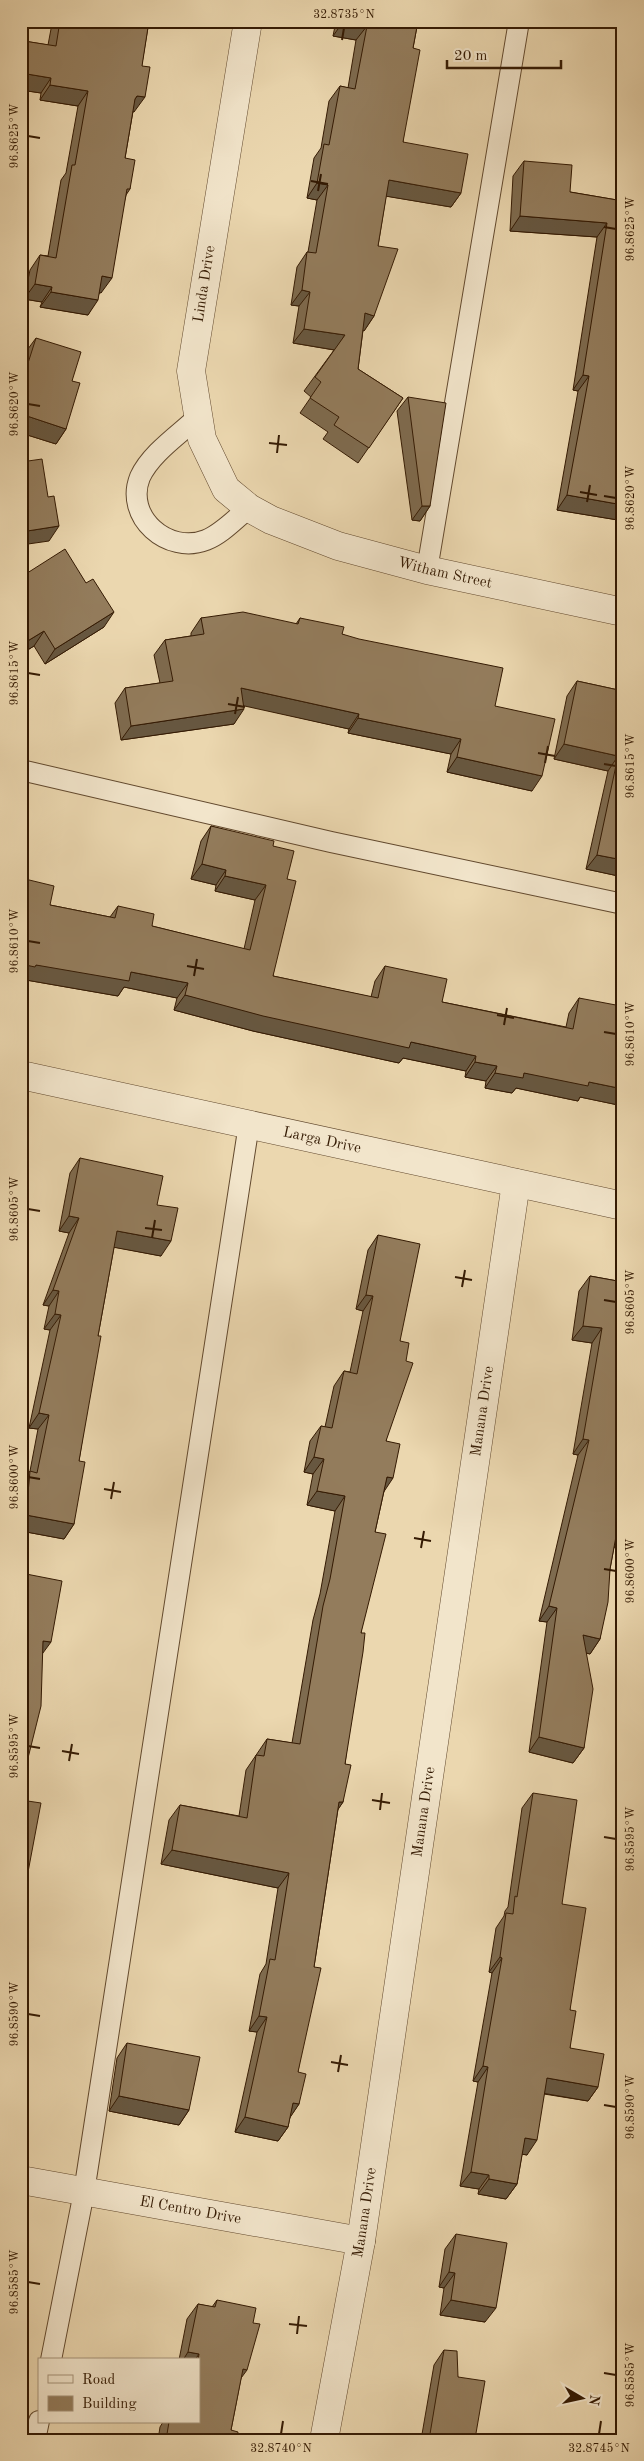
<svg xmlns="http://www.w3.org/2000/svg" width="644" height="2461" font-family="'Old Standard TT',serif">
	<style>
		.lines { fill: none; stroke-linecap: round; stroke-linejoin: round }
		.service-casing { stroke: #62492e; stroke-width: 22 }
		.minor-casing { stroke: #62492e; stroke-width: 29 }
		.tertiary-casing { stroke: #62492e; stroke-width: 29 }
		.service { stroke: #f2e5cb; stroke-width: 20 }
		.minor { stroke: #f2e5cb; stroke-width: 28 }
		.tertiary { stroke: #f2e5cb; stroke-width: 28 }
		.wall { fill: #7e6b4f; stroke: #341a03 }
		.shaded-wall { fill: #675740; stroke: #341a03 }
		.building { fill: #937c5c; stroke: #341a03 }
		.ticks { fill: none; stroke: #341a03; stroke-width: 2 }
		.labels { text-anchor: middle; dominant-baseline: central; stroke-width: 4; stroke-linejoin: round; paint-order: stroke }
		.street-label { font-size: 15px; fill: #341a03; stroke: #f2e5cb }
		.neatline { fill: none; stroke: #341a03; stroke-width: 2 }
		.ticks-label { font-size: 12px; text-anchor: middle; fill: #341a03 }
	</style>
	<rect width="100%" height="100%" fill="#ebd7af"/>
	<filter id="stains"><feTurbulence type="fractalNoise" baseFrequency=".004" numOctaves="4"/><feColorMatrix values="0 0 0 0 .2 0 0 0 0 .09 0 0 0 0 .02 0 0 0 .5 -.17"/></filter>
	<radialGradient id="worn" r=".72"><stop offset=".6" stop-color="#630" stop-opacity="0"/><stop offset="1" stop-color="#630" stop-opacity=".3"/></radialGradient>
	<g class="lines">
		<g class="service-casing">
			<g id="service">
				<path d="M199,416C180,434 151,453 140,477C124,517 168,555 206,540C222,534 236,518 249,508"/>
				<polyline points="427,570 519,21"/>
				<polyline points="21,770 331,842 623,904"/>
				<polyline points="51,2360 84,2192 249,1124"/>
				<polyline points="35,2440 39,2421"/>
			</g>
		</g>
		<g class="minor-casing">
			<g id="minor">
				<path id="s1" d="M248,21L191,371L202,439L226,489L249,508L271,520L338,546L427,570L623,612"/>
				<path id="s2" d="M21,2180L361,2241"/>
				<path id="s3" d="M324,2440L361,2241L516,1183"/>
			</g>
		</g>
		<g class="tertiary-casing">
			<g id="tertiary">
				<path id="s4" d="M21,1075L623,1206"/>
			</g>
		</g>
		<use href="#service" class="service"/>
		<use href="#minor" class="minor"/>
		<use href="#tertiary" class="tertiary"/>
	</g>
	<g class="wall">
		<polygon points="56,21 149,21 134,112 133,111 125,158 130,189 126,195 101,293 100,292 88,315 40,307 42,302 24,299 30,270 40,255 48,256 61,180 66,173 78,106 40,100 41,93 21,90 21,46 24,41 48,45 51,29"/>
		<polygon points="336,21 418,21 413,48 403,142 461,193 451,207 386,196 378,246 374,316 364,331 363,330 358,369 403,398 358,463 323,439 328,432 300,413 311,397 304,391 334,350 293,343 299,306 291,305 297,267 307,252 308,252 317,200 307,198 314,158 321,148 329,101 340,86 348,88 356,40 333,36"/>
		<polygon points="524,161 570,192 623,201 623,514 618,520 557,510 578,391 573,390 597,237 510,231 513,176"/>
		<polygon points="36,338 72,381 66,429 56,444 21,433 21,366 25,353"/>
		<polygon points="408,397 430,506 420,521 412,520 397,411"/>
		<polygon points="21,577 104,627 45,664 34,646 21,654"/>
		<polygon points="201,618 296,624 300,618 342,634 495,706 532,791 447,772 451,754 348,733 349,729 244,705 234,724 121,740 115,703 125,688 160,683 154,655 165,640 191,636 191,633"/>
		<polygon points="577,681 623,691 623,877 586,869 608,771 554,759 567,696"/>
		<polygon points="211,826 273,846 287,879 273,976 371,997 375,981 385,966 442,1002 566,1027 569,1013 579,998 620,1016 623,1017 623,1106 580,1097 578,1101 516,1088 512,1093 485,1088 486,1081 465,1077 466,1071 403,1058 399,1063 253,1031 174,1010 177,998 124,987 118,996 26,980 25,982 21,981 21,878 50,905 110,917 118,906 152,926 244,949 255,900 215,891 216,885 191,879 201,841"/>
		<polygon points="80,1158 157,1205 161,1256 114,1247 98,1336 79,1461 74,1524 64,1539 21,1531 21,1484 30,1471 38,1429 29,1428 50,1330 44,1329 49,1306 43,1305 69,1233 59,1231 70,1173"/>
		<polygon points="378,1235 400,1341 386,1441 384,1491 375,1532 361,1633 345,1764 343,1802 338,1809 298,2072 299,2104 290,2117 288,2127 278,2141 235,2132 257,2032 249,2031 260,1974 266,1964 278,1888 161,1864 169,1820 180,1805 239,1816 246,1770 267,1739 292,1743 313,1620 320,1594 335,1511 307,1505 313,1474 304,1472 310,1441 321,1426 325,1427 334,1386 344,1371 350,1372 363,1311 356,1309 368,1250"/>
		<polygon points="590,1276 623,1282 623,1548 614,1547 610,1569 600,1639 590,1654 586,1653 584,1748 573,1763 529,1752 547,1622 539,1621 578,1455 573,1454 592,1343 572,1340 579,1291"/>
		<polygon points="533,1793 562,1904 570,2010 570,2048 598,2087 588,2101 544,2094 527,2155 522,2154 517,2184 506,2199 478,2194 479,2189 460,2186 478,2082 473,2081 492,1973 489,1972 496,1928 504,1916 505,1911 508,1907 522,1808"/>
		<polygon points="127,2043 189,2110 179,2125 109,2111 117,2058"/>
		<polygon points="456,2234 485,2322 440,2315 444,2288 439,2287 445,2249"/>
		<polygon points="217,2300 241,2378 231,2430 237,2440 158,2440 160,2427 163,2422 199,2422 199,2360 179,2360 187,2319 198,2304 212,2307"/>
		<polygon points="444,2350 458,2377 475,2440 421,2440 434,2365"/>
	</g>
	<g class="shaded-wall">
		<polygon points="343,22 367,26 356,40 333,36"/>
		<polygon points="21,73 51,78 41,93 21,90"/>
		<polygon points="50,85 88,91 78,106 40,100"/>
		<polygon points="137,96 145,97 134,112 127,111"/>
		<polygon points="389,180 461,193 451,207 379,195"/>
		<polygon points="317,183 328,185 317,200 307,198"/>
		<polygon points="520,216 607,223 597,237 510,231"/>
		<polygon points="102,276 112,278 101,293 92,291"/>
		<polygon points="35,284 52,287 42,302 24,299"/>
		<polygon points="302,290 310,292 299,306 291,305"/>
		<polygon points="51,292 98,300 88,315 40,307"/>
		<polygon points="365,313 374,316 364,331 355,327"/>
		<polygon points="304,329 345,335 335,350 293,343"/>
		<polygon points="583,375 589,376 578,391 573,390"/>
		<polygon points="21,414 66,429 56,444 21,433"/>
		<polygon points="567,495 623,505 623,514 618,520 557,510"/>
		<polygon points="422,506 430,506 420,521 412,520"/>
		<polygon points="59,526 49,541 21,545 21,532"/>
		<polygon points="114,612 104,627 45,664 55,649"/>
		<polygon points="44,631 34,646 21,654 21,645"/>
		<polygon points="241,688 359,714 349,729 231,703"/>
		<polygon points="244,709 234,724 121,740 131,726"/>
		<polygon points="358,718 461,739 451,754 348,733"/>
		<polygon points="564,744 618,756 608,771 554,759"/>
		<polygon points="457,757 542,776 532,791 447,772"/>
		<polygon points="597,855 623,860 623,877 586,869"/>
		<polygon points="202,864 226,870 216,885 191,879"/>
		<polygon points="225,876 266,885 255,900 215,891"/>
		<polygon points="21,964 131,972 188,983 177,998 124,987 118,996 26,980 25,982 21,981"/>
		<polygon points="185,995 411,1042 476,1056 466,1071 403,1058 399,1063 253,1031 174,1010"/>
		<polygon points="475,1062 497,1066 486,1081 465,1077"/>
		<polygon points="495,1073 524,1073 589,1082 623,1089 623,1106 580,1097 578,1101 516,1088 512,1093 485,1088"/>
		<polygon points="69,1216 79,1218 69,1233 59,1231"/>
		<polygon points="117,1231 171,1241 161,1256 107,1246"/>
		<polygon points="53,1290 59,1291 49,1306 43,1305"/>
		<polygon points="366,1295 373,1296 363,1311 356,1309"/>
		<polygon points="55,1314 61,1315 50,1330 44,1329"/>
		<polygon points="583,1326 602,1328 592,1343 572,1340"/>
		<polygon points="39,1413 49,1415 38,1429 29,1428"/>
		<polygon points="583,1439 589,1440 578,1455 573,1454"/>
		<polygon points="314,1457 324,1459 313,1474 304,1472"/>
		<polygon points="387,1477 393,1478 383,1493"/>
		<polygon points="317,1491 345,1496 335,1511 307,1505"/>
		<polygon points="26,1515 74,1524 64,1539 21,1531 21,1521"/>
		<polygon points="617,1531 623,1532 623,1548 607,1546"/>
		<polygon points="549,1606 557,1608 547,1622 539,1621"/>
		<polygon points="583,1635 600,1639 590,1654 572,1649"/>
		<polygon points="43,1641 51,1642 40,1657"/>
		<polygon points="539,1737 584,1748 573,1763 529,1752"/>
		<polygon points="339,1802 343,1802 333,1817"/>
		<polygon points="172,1850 289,1873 278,1888 161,1864"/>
		<polygon points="500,1957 502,1958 492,1973 489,1972"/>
		<polygon points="259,2016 267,2017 257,2032 249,2031"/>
		<polygon points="483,2066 488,2067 478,2082 473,2081"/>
		<polygon points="547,2078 598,2087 588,2101 536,2092"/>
		<polygon points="119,2096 189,2110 179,2125 109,2111"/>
		<polygon points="293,2103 299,2104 289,2119"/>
		<polygon points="245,2117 288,2127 278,2141 235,2132"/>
		<polygon points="525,2138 537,2140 527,2155 515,2153"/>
		<polygon points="471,2172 489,2175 479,2189 460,2186"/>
		<polygon points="489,2179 517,2184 506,2199 478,2194"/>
		<polygon points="449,2272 455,2273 444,2288 439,2287"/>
		<polygon points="451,2300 496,2308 485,2322 440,2315"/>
		<polygon points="188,2352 199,2354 195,2360 183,2360"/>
		<polygon points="243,2369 247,2370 236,2385"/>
		<polygon points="461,2437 475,2440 460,2440"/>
	</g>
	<g class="building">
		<polygon points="60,21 149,21 142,66 150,67 145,97 137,96 135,99 125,158 135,160 130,189 127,189 112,278 102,276 98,300 51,292 52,287 35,284 40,255 56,258 72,165 75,165 88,91 50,85 51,78 21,73 21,61 24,41 56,46"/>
		<polygon points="344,21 418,21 413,48 420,50 403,142 468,154 461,193 389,180 378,246 398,249 374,316 365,313 358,369 403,398 369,448 334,425 339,417 310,398 321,382 315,377 345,335 304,329 310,292 302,290 307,252 316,253 328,185 317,183 324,144 329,145 340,86 355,89 367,26"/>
		<polygon points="524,161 572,165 570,192 623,201 623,505 567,495 589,376 583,375 607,223 520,216"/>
		<polygon points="36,338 81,352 72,381 80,383 66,429 21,414 21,382 22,382"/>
		<polygon points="408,397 446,403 430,506 422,506"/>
		<polygon points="42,459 48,497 54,496 59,526 21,532 21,462"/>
		<polygon points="65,549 86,583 93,579 114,612 55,649 44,631 21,645 21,577"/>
		<polygon points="243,612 298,624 300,618 344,627 342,634 359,639 503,668 495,706 555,719 542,776 457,757 461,739 358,718 359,714 241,688 244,709 131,726 125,688 173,681 165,640 204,634 201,618"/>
		<polygon points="577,681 623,691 623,860 597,855 618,756 564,744"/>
		<polygon points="211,826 274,841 273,846 294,851 287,879 296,881 273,976 378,998 385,966 447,979 442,1002 573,1029 579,998 621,1006 620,1016 623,1017 623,1089 589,1082 588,1086 524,1073 523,1078 495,1073 497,1066 475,1062 476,1056 411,1042 409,1048 263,1016 185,995 188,983 131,972 129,981 36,965 35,967 21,964 21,878 54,886 50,905 115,918 118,906 154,914 152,926 250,950 266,885 225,876 226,870 202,864"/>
		<polygon points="80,1158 163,1176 157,1205 178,1208 171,1241 117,1231 98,1336 101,1336 79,1461 85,1462 74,1524 26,1515 30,1471 37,1473 49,1415 39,1413 61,1315 55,1314 59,1291 53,1290 79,1218 69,1216"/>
		<polygon points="378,1235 420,1244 400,1341 409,1343 406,1361 413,1363 386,1441 400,1444 393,1478 387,1477 375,1532 386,1534 361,1633 365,1633 363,1652 345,1764 351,1765 343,1802 339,1802 314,1967 321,1968 298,2072 306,2074 299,2104 293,2103 288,2127 245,2117 267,2017 259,2016 270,1959 275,1960 289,1873 172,1850 180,1805 247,1818 256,1755 264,1756 267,1739 300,1744 323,1606 330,1579 345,1496 317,1491 324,1459 314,1457 321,1426 332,1428 344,1371 357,1374 373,1296 366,1295"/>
		<polygon points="590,1276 623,1282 623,1532 617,1531 610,1569 608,1602 600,1639 583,1635 593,1689 584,1748 539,1737 557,1608 549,1606 589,1440 583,1439 602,1328 583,1326"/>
		<polygon points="21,1573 62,1581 51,1642 43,1641 41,1706 21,1786"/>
		<polygon points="533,1793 577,1800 562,1904 586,1908 570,2010 576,2011 570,2048 604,2054 598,2087 547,2078 537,2140 525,2138 517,2184 489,2179 489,2175 471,2172 488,2067 483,2066 502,1958 500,1957 506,1913 513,1914 515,1896 517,1897"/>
		<polygon points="21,1800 41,1803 22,1904 26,1904 21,1927"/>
		<polygon points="127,2043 200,2057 189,2110 119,2096"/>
		<polygon points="456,2234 507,2243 496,2308 451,2300 455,2273 449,2272"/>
		<polygon points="217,2300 256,2308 253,2323 260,2324 247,2370 243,2369 231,2430 238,2432 237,2440 166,2440 169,2422 199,2422 198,2360 199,2354 188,2352 198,2304 215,2307"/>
		<polygon points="444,2350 457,2351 458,2377 485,2381 475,2439 461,2437 462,2440 429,2440"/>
	</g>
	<path class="ticks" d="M342,40L344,28M28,136L40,138M311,181L328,184M318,191L321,174M604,227L616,229M28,404L40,406M269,443L287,445M277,453L279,435M580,492L597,495M604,496L616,498M587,502L590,485M28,673L40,675M228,704L245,707M235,714L238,697M538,753L555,756M545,763L548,746M604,764L616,766M28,941L40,943M187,966L204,969M194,976L197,959M497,1015L514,1018M504,1025L507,1008M604,1032L616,1034M28,1209L40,1211M145,1228L162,1230M152,1238L155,1220M455,1277L472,1280M462,1287L465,1270M604,1300L616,1302M28,1477L40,1479M104,1489L121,1492M111,1499L114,1482M414,1538L431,1541M421,1548L424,1531M604,1569L616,1571M28,1746L40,1748M62,1751L79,1754M69,1761L72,1744M372,1800L390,1803M380,1810L382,1793M604,1837L616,1839M28,2014L40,2016M331,2062L348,2065M338,2072L341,2055M604,2105L616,2107M28,2282L40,2284M289,2324L307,2326M297,2334L299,2316M604,2373L616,2375M281,2434L283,2421M599,2434L601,2421"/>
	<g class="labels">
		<g class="street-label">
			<text transform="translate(205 284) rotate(-81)">Linda Drive</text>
			<text stroke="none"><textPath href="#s1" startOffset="716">Witham Street</textPath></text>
			<text stroke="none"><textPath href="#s4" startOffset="308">Larga Drive</textPath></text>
			<text stroke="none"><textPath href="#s3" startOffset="1041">Manana Drive</textPath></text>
			<text stroke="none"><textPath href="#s3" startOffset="636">Manana Drive</textPath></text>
			<text stroke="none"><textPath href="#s2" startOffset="172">El Centro Drive</textPath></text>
			<text stroke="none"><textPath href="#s3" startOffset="231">Manana Drive</textPath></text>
		</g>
	</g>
	<rect width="644" height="2461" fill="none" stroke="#ebd7af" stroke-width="55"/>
	<rect x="38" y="2358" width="162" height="65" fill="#f2e5cb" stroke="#a6947b"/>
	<rect x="48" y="2375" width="25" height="8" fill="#f2e5cb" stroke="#a6947b"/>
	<text x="82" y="2384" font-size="15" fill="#341a03">Road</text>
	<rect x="48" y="2396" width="25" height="15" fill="#937c5c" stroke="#a6947b"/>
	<text x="82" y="2408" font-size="15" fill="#341a03">Building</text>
	<g transform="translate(582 2398) rotate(99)" stroke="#f2e5cb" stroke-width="4" paint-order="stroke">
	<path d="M0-4L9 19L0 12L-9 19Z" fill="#341a03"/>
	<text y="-8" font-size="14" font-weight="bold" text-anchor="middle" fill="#341a03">N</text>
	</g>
	<path d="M447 60v8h114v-8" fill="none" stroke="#341a03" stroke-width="2.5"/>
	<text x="454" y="60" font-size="15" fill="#341a03" stroke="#f2e5cb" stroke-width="4" paint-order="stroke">20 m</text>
	<rect x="28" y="28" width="588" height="2406" class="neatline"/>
	<g class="ticks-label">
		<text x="344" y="18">32.8735°N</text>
		<text transform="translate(14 136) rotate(-90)" y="4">96.8625°W</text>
		<text transform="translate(630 229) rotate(-90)" y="4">96.8625°W</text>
		<text transform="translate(14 404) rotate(-90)" y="4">96.8620°W</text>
		<text transform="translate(630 498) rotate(-90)" y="4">96.8620°W</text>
		<text transform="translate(14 673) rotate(-90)" y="4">96.8615°W</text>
		<text transform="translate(630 766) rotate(-90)" y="4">96.8615°W</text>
		<text transform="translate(14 941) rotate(-90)" y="4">96.8610°W</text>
		<text transform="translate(630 1034) rotate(-90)" y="4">96.8610°W</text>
		<text transform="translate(14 1209) rotate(-90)" y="4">96.8605°W</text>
		<text transform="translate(630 1302) rotate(-90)" y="4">96.8605°W</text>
		<text transform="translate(14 1477) rotate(-90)" y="4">96.8600°W</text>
		<text transform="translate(630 1571) rotate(-90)" y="4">96.8600°W</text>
		<text transform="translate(14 1746) rotate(-90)" y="4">96.8595°W</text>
		<text transform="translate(630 1839) rotate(-90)" y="4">96.8595°W</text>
		<text transform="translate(14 2014) rotate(-90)" y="4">96.8590°W</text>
		<text transform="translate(630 2107) rotate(-90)" y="4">96.8590°W</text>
		<text transform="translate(14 2282) rotate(-90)" y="4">96.8585°W</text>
		<text transform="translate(630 2375) rotate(-90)" y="4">96.8585°W</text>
		<text x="281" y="2452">32.8740°N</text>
		<text x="599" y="2452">32.8745°N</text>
	</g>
	<rect width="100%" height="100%" filter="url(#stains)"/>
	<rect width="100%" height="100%" fill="url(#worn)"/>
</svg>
